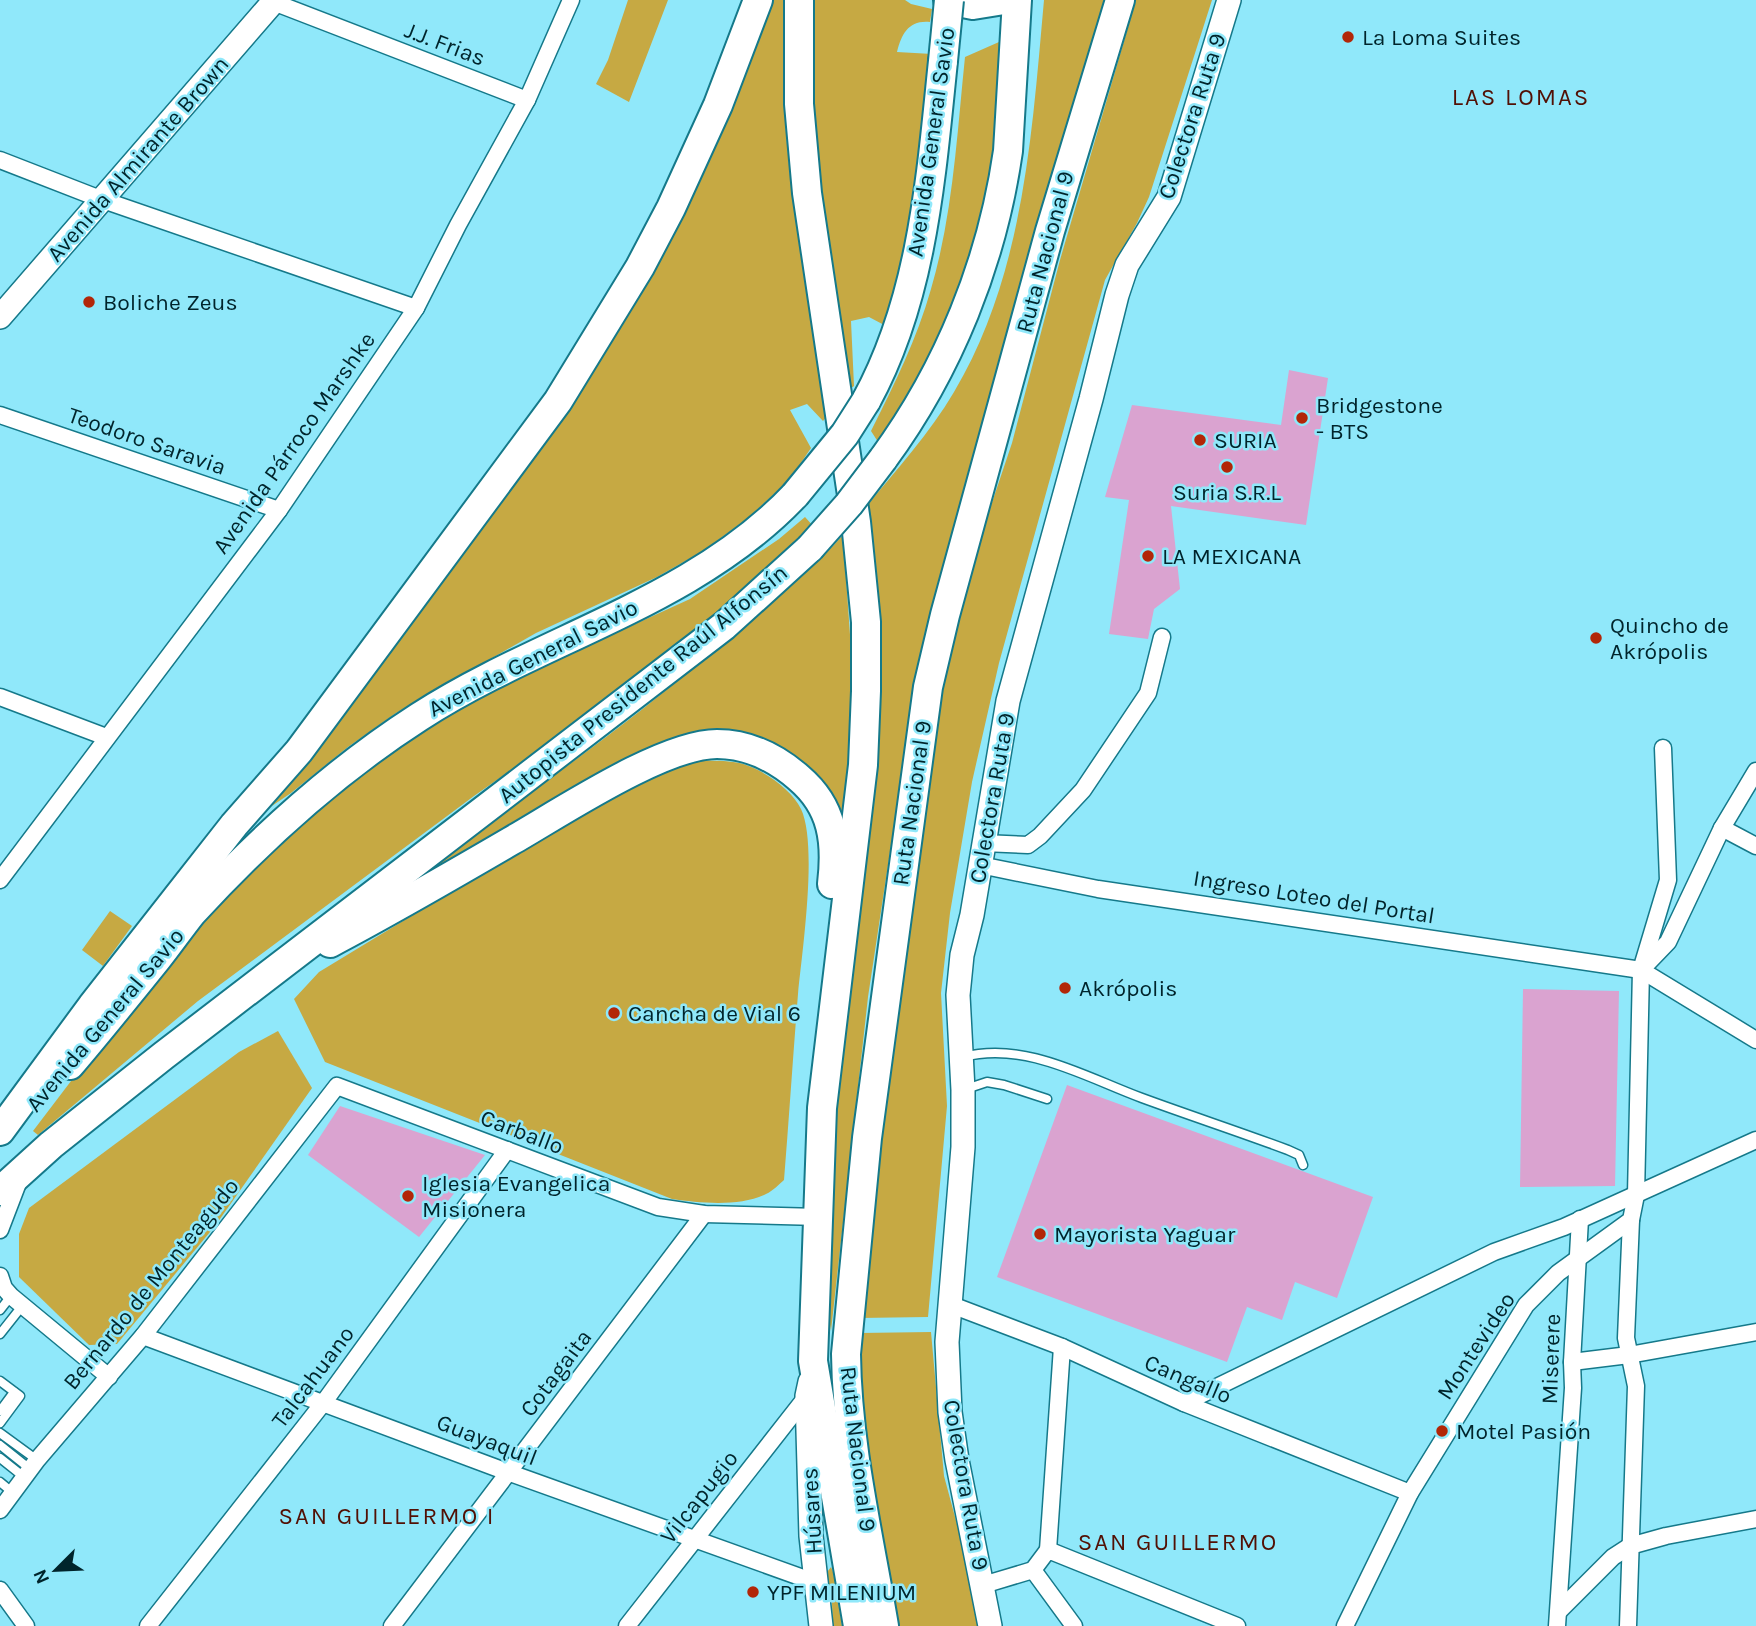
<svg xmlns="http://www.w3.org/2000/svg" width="1756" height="1626" font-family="Karla,sans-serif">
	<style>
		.green { fill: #c6a943 }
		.building { fill: #daa3d0 }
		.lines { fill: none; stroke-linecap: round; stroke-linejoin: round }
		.lane-casing { stroke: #15798a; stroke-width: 11 }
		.street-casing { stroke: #15798a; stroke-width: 19 }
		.secondary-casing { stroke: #15798a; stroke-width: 26 }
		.highway-casing { stroke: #15798a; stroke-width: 32 }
		.lane { stroke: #fff; stroke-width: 8 }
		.street { stroke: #fff; stroke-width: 16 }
		.secondary { stroke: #fff; stroke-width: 23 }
		.highway { stroke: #fff; stroke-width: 28 }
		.highway-bridge-casing { stroke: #15798a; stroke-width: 32; stroke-linecap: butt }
		.highway-bridge { stroke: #fff; stroke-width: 28 }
		.poi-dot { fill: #b22608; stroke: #90e8fa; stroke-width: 2.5 }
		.labels { text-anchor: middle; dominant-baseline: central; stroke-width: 5; stroke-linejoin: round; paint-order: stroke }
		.poi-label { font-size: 23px; fill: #00242b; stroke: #90e8fa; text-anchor: start }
		.street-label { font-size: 23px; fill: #00242b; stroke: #90e8fa }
		.neighbourhood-label { font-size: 24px; letter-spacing: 2px; fill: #521004; stroke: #90e8fa }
	</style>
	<rect width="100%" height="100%" fill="#90e8fa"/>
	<g class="green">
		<polygon points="628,0 668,0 629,102 596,84 608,60"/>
		<path d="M768,0H788C785,48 782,96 787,144C795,235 812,324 830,413L823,421L807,404L790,410L811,448L790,479L748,518L703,551L657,577L536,633L396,713L348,747L291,793L260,814L504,494Z"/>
		<path d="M808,0H905L911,4L932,9L930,22C909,20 902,33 897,52L932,54L906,258L886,326L869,317L851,321L854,386L847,391L811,118Z"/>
		<path d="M1044,0H1104L1047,200L915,687L868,997L831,1331L826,1297L866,507C896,470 930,433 954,392C1024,274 1032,133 1044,0Z"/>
		<polygon points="1136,0 1212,0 1149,197 1137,223 1105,280 999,663 972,782 950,913 941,993 947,1106 928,1317 859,1318 893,1015 946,661 964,586 1012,443 1060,260"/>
		<path d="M999,42C999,81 998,120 992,159C977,262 934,357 880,445L871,431C894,385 917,339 931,289C953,214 957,134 965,57Z"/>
		<polygon points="805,517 814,527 751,587 622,692 474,796 198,1001 38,1135 33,1131 173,947 293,823 439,718 528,673 690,599 779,539"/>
		<path d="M843,535L851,649V735L842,820L729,735L493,836L369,906C485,824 604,745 712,652C757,614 804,579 843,535Z"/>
		<path d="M696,760C708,761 721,760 733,762C756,764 791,788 801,809C818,845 802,952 798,994C793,1056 789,1118 784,1180C779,1184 773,1191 766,1194C740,1207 700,1203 672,1199L325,1062L294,999L319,972L581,813L647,779Z"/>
		<polygon points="110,911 132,926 103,966 82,950"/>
		<polygon points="278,1031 312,1088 215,1226 117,1344 89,1345 19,1277 19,1234 29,1208 239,1052"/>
		<polygon points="931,1332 944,1476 976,1595 979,1626 899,1626 865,1441 859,1333"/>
		<polygon points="831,1567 833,1572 842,1626 833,1626 832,1604 824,1576"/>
	</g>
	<g class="building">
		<polygon points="1289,370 1328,378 1306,525 1171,506 1180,589 1154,609 1148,639 1109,634 1129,500 1105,497 1132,405 1281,425"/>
		<polygon points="1523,989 1619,991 1615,1186 1520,1187"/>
		<polygon points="1067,1085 1373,1197 1337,1298 1295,1282 1282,1320 1247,1307 1227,1362 997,1277"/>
		<polygon points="340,1106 485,1155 419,1237 308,1155"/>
	</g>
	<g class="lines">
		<g class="lane-casing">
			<g id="lane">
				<path d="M963,1057C1026,1041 1085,1077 1142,1098C1191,1116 1240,1132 1288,1150L1299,1155L1303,1165"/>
				<polyline points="966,1089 987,1082 1004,1085 1047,1099"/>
				<polyline points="0,1310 11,1296"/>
				<polyline points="0,1334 23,1305"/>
				<polyline points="0,1381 20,1396 0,1423"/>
				<polyline points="0,1411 14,1392"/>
				<polyline points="0,1433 37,1460"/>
				<polyline points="0,1445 30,1469"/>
				<polyline points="0,1458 24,1477"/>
				<polyline points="0,1482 12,1492"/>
			</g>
		</g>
		<g class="street-casing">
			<g id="street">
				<polyline points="268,0 527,100"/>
				<polyline points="0,160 103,200 416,308"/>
				<polyline points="0,415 279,510"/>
				<polyline points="0,697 106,737"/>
				<polyline points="1722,828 1756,846"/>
				<polyline points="983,843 1028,845 1040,836 1083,790 1148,693 1162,637"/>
				<polyline points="980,865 1098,889 1641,970 1756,1040"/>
				<polyline points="0,880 279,510 416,308 458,225 527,100 571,0"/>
				<polyline points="1643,968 1668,942 1722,828 1756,771"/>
				<polyline points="0,1230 18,1183"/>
				<polyline points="0,1276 4,1288 11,1296 109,1377"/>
				<polyline points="949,1304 1062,1347 1184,1403 1410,1493"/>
				<polyline points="143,1336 510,1473 817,1583"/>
				<polyline points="1572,1362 1629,1355 1756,1332"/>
				<polyline points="1184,1403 1494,1252 1564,1227 1756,1140"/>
				<polyline points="0,1510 37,1460 143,1336 337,1086 658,1207 704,1214 819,1217"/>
				<polyline points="1048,1550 1062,1347"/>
				<polyline points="1033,1570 1074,1626"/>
				<polyline points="983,1585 1033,1570 1048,1550 1237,1626"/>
				<polyline points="0,1590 26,1626"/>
				<polyline points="1559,1611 1613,1557 1630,1546 1666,1536 1756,1519"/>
				<polyline points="148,1626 324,1402 507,1150"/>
				<polyline points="392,1626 704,1214"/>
				<polyline points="627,1626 807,1396"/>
				<polyline points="1345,1626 1410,1493 1526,1305 1558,1273 1631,1220 1636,1195 1641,970 1668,880 1663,748"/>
				<polyline points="1557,1626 1573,1388 1572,1362 1580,1219"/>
				<polyline points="1628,1626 1636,1386 1626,1338 1631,1220"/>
			</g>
		</g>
		<g class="secondary-casing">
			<g id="secondary">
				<polyline points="0,317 275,0"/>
				<polyline points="810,1382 807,1396 811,1536 821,1626"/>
				<polyline points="990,1626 957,1460 950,1412 947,1342 963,1147 963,1090 958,995 962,955 972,915 1008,701 1091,399 1117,295 1127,265 1169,197 1229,0"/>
			</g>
		</g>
		<g class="highway-casing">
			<g id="highway">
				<polyline points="799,0 799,104 807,193 856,522 866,622 866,691 863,765 822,1108 813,1361 858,1626"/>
				<polyline points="948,0 973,5 1004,0"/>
				<path d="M866,401C923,297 931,176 943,61"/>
				<path d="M883,459C949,369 992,262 1008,151L1017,0"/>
				<path d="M330,943C391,911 451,876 511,841C560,813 663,744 717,744C748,744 776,758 799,778C833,807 837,842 832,884"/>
				<path d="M70,1065C99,1031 128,995 157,959C169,944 180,928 192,913C260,839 335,771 419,717C541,638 693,603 795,495"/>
				<polyline points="0,1131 92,1006 176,899 234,825 299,751 558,401 640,267 671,208 718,105 758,0"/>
				<polyline points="0,1191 51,1145 163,1056 724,626 810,548"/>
				<path d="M884,1626C869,1536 847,1445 846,1354L867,1138L928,687L945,615L1050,231L1120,0"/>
			</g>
		</g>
		<use href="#lane" class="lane"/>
		<use href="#street" class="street"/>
		<use href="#secondary" class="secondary"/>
		<use href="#highway" class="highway"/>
		<g class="highway-bridge-casing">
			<g id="highway-bridge">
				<polyline points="943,61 949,0"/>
				<polyline points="795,495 845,434 866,401"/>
				<polyline points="810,548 849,504 883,459"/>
			</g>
		</g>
		<use href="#highway-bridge" class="highway-bridge"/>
	</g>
	<g class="poi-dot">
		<circle cx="1348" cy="37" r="7"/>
		<circle cx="89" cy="302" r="7"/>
		<circle cx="1302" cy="418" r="7"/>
		<circle cx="1200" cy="440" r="7"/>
		<circle cx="1227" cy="467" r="7"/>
		<circle cx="1148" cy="556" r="7"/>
		<circle cx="1596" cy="638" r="7"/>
		<circle cx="1065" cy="988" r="7"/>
		<circle cx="614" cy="1013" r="7"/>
		<circle cx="408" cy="1196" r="7"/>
		<circle cx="1040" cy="1234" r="7"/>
		<circle cx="1442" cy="1431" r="7"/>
		<circle cx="753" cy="1592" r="7"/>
	</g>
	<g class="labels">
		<g class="poi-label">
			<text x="1362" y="37">La Loma Suites</text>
			<text x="103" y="302">Boliche Zeus</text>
			<text x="1316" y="405">Bridgestone<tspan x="1316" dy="26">- BTS</tspan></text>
			<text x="1214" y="440">SURIA</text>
			<text x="1227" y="492" text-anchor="middle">Suria S.R.L</text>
			<text x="1162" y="556">LA MEXICANA</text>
			<text x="1610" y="625">Quincho de<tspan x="1610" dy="26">Akrópolis</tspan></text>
			<text x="1079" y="988">Akrópolis</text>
			<text x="628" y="1013">Cancha de Vial 6</text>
			<text x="422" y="1183">Iglesia Evangelica<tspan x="422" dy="26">Misionera</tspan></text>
			<text x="1054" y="1234">Mayorista Yaguar</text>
			<text x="1456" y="1431">Motel Pasión</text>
			<text x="767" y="1592">YPF MILENIUM</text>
		</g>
		<g class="street-label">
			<text transform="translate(445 44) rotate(21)">J.J. Frias</text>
			<text transform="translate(1192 116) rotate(-72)">Colectora Ruta 9</text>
			<text transform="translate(931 142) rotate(-82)">Avenida General Savio</text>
			<text transform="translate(138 159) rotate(-49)">Avenida Almirante Brown</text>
			<text transform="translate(1045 252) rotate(-75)">Ruta Nacional 9</text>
			<text transform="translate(147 441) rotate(19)">Teodoro Saravia</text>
			<text transform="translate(294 443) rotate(-55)">Avenida Párroco Marshke</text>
			<text transform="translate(533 658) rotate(-27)">Avenida General Savio</text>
			<text transform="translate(643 684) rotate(-39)">Autopista Presidente Raúl Alfonsín</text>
			<text transform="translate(992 798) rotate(-80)">Colectora Ruta 9</text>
			<text transform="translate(912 803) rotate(-82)">Ruta Nacional 9</text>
			<text transform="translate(1314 897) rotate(9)">Ingreso Loteo del Portal</text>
			<text transform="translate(105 1020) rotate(-50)">Avenida General Savio</text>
			<text transform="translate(522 1132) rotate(21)">Carballo</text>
			<text transform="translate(151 1284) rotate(-51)">Bernardo de Monteagudo</text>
			<text transform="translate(1476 1346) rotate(-57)">Montevideo</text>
			<text transform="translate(1551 1359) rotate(-88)">Miserere</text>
			<text transform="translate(556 1373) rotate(-53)">Cotagaita</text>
			<text transform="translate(313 1377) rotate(-53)">Talcahuano</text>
			<text transform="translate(1188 1379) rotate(23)">Cangallo</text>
			<text transform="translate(487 1440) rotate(21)">Guayaquil</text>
			<text transform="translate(858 1449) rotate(83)">Ruta Nacional 9</text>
			<text transform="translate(966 1485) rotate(80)">Colectora Ruta 9</text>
			<text transform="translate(699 1497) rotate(-52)">Vilcapugio</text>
			<text transform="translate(812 1511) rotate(-93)">Húsares</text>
		</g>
		<g class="neighbourhood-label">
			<text x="1521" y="97">LAS LOMAS</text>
			<text x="387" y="1516">SAN GUILLERMO I</text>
			<text x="1178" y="1542">SAN GUILLERMO</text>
		</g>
	</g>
	<g transform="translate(56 1570) rotate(246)" stroke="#90e8fa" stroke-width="5" paint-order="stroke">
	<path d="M0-5L12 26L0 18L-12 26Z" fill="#00242b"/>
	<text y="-10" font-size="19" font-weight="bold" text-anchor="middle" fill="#00242b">N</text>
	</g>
</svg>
